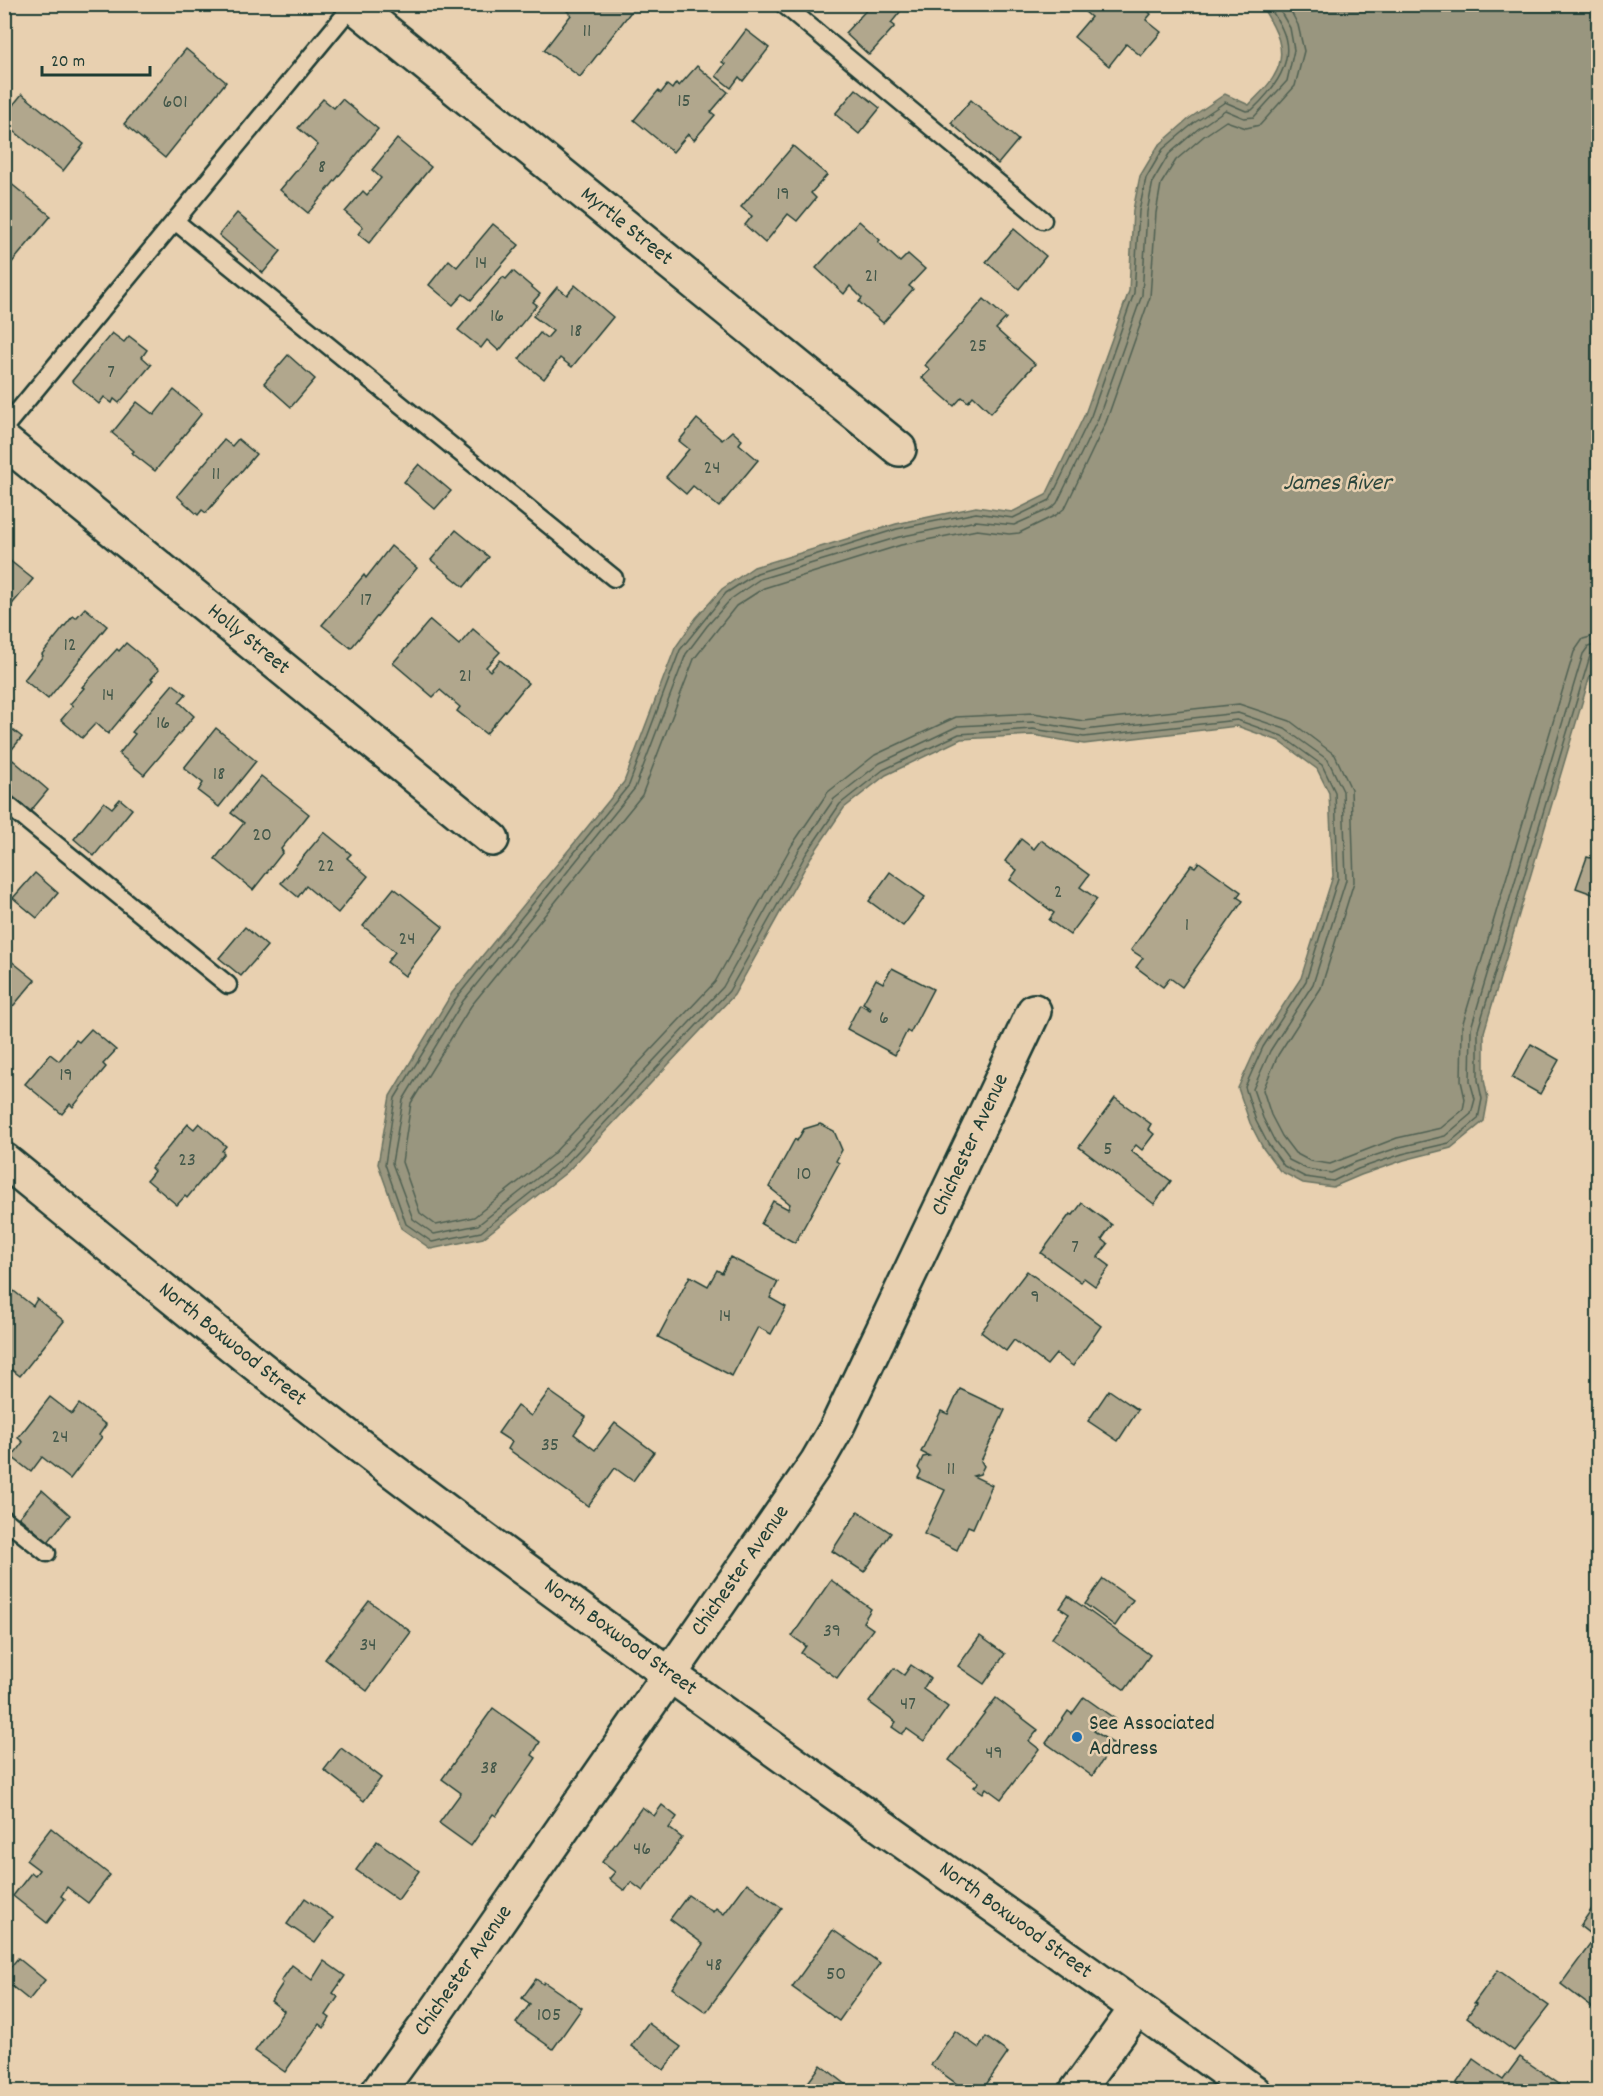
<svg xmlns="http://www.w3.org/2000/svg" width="1603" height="2096" font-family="Dekko,sans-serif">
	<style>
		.water { fill: #99967f; stroke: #687261; stroke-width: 1.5 }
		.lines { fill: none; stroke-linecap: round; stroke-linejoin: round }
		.shore { stroke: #506152; stroke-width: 1.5 }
		.building { fill: #b1a78d; stroke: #1f3d34; stroke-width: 1.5 }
		.service-casing { stroke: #1f3d34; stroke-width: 21 }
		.minor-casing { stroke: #1f3d34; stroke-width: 38 }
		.service { stroke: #e8d0b0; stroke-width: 16 }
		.minor { stroke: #e8d0b0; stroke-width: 33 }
		.poi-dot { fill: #1f6fb2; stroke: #e8d0b0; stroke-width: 2 }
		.labels { text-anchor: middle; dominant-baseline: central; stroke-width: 5; stroke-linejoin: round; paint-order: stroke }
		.number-label { font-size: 20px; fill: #44584a }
		.street-label { font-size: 22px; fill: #1f3d34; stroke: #e8d0b0 }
		.poi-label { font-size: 22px; fill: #1f3d34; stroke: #e8d0b0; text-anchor: start }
		.water-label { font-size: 24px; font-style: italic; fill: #2b463c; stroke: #e8d0b0 }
	</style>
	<rect width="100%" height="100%" fill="#e8d0b0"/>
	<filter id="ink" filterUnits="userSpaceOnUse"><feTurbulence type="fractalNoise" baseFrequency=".0167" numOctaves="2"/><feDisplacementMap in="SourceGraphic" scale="12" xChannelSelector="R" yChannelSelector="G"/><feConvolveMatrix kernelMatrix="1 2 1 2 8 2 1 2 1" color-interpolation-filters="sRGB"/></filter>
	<g filter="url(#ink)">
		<path class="water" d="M1261,5H1598V649L1484,1032V1080L1488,1099L1484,1121L1451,1148L1404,1160L1361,1175L1333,1187L1303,1183L1280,1171L1263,1148L1250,1123L1238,1088L1258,1044L1301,978L1333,876L1329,793L1317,769L1279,741L1237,726L1084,744L1033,735L961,739L886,775L844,808L811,857L734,995L567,1172L483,1238L431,1249L401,1228L378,1164L390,1096L452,993L624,782L675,648L696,618L722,589L754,567L896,524L976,507L1012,512L1046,495L1085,414L1129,291L1133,210L1140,176L1158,146L1190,118L1225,94L1249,105C1257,96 1268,87 1274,76C1290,51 1274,26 1261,5Z"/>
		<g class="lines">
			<g class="shore">
				<path d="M1268,4C1272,12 1278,20 1282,29C1297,61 1274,89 1252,110L1246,111L1225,102L1194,123L1163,149L1146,178L1139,211L1134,293L1091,416L1050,500L1013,518L976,513L897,529L757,573L726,593L680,650L629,785L457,997L395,1098L385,1164L406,1224L432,1242L481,1232L563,1167L729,991L806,854L840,804L883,770L959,734L1033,729L1084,737L1237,720L1282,736L1322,765L1335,792L1338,878L1306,981L1263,1047L1245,1087L1256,1121L1268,1144L1284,1166L1305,1177L1333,1181L1358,1169L1402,1154L1449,1143L1478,1119L1482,1099L1478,1080V1030L1590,656L1593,652L1598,651"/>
				<polyline points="1276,4 1290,28 1294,50 1287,81 1254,117 1244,118 1225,110 1198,129 1169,154 1153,181 1147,212 1142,295 1098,419 1057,503 1052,508 1014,525 976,521 899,537 760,579 731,599 707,626 686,654 635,788 463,1001 403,1100 392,1163 413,1219 434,1234 478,1225 558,1162 723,987 799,850 834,799 880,763 958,726 1033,722 1084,730 1238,713 1285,729 1328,760 1343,791 1346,880 1313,984 1270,1051 1253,1089 1263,1118 1274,1140 1289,1160 1307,1169 1331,1173 1356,1162 1400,1147 1445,1136 1471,1114 1475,1099 1470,1081 1471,1028 1583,654 1588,647 1598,644"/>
				<polyline points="1287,4 1298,25 1304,51 1295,86 1260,125 1246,128 1226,121 1204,136 1176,160 1161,184 1156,213 1150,297 1106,422 1065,508 1056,515 1019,533 1009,534 977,530 901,545 764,588 736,606 694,659 642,795 471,1006 411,1103 402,1162 420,1213 436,1225 474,1217 552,1155 715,982 792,845 828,792 875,755 956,717 1033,713 1084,721 1239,704 1290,721 1335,755 1351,789 1354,882 1321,988 1278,1055 1263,1090 1271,1115 1282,1136 1295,1153 1310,1161 1330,1164 1397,1138 1441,1128 1463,1110 1465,1099 1461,1081 1462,1026 1574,652 1583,639 1598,635"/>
			</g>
		</g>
		<g class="building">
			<polygon points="570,4 637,4 580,77 544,50 571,15 566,10"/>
			<polygon points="872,4 875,7 877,4 892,4 900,12 891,23 895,26 869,55 845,33"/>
			<polygon points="1079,4 1140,4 1151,14 1146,20 1161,32 1141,56 1126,44 1109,66 1074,37 1091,17 1078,6"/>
			<polygon points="746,30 769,48 743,81 739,77 731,88 716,76 725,64 722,62"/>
			<polygon points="186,49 226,82 165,158 124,124"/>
			<polygon points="697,66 728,92 711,112 715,115 694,140 688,134 673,152 634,120 658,91 661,93 667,85 672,89 676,83 679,86"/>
			<polygon points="856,89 880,108 859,134 835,114"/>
			<polygon points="22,94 84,144 63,171 4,123 4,116"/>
			<polygon points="323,99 334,108 342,99 378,129 308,213 280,190 318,145 298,128"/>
			<polygon points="971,100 1018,140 998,164 951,123"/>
			<polygon points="397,139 431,167 369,243 358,234 363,227 345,212 363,191 367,195 381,178 372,170"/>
			<polygon points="793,146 827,175 811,193 816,198 797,221 788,214 765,243 745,225 752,216 741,207"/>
			<polygon points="4,178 51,216 4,272"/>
			<polygon points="237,213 281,251 263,273 219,235"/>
			<polygon points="859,221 880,240 878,242 900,262 908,254 925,269 909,286 913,289 883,323 859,302 862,298 850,286 844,294 816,268"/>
			<polygon points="493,224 519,245 471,300 463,294 453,305 429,285 449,260 457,267"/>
			<polygon points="1014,229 1046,256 1019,289 986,262"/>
			<polygon points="513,271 540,294 533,302 537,305 499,351 487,340 481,348 458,330 503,277 506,279"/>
			<polygon points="575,285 613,317 572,367 560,358 544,379 519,359 540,333 547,338 553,331 533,316 557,287 567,295"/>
			<polygon points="984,299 1006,318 996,329 1035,364 991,413 973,396 968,402 962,397 954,406 922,378 930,370 925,365"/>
			<polygon points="112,333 124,342 129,336 147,350 142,357 151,365 119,403 114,399 112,403 104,397 99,404 72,381"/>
			<polygon points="288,355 315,379 291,407 264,383"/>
			<polygon points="174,390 202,413 155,471 132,453 134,451 112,433 137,402 154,415"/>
			<polygon points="697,419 722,440 732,431 742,440 739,444 758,460 719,507 693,486 686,494 666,477 689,449 679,441"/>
			<polygon points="238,439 256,454 206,513 202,510 198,515 177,496 224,440 232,446"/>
			<polygon points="419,464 451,491 435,509 404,482"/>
			<polygon points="456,530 489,557 464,587 431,560"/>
			<polygon points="391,546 417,568 351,648 322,625 364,575 366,578"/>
			<polygon points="4,556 33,579 4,614"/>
			<polygon points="85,608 107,626 48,699 24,680 43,656 42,654 73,616 76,618"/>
			<polygon points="430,620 459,645 473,629 500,652 486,667 490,671 500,660 528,683 486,734 457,711 460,707 440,690 433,697 393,663"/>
			<polygon points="126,643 159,670 151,679 153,680 108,734 96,723 82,738 61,720 73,706 70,704 84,688 82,687 117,649 119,651"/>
			<polygon points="173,684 186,694 179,702 194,716 144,775 119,754 135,734 132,732"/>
			<polygon points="8,726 22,737 4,759 4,730"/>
			<polygon points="216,728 256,761 219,807 198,791 203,783 184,768"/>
			<polygon points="13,760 48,790 29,813 4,792 4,771"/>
			<polygon points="261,776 309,814 281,849 283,852 253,890 215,859 244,823 231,813"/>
			<polygon points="120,799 132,809 94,856 74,839 104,802 112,808"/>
			<polygon points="324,832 351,854 347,858 368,876 338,913 306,886 298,897 281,883"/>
			<polygon points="1021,839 1034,849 1041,840 1089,875 1080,887 1097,899 1070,935 1049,920 1054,913 1010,880 1017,870 1005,861"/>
			<polygon points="1587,857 1598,860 1598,896 1576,888"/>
			<polygon points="1199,862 1241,892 1237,897 1243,901 1182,987 1170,978 1163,987 1136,967 1143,958 1131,950 1191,865 1195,867"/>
			<polygon points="890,872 925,897 903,926 869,901"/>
			<polygon points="35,873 58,893 37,918 13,898"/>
			<polygon points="394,888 443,927 405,976 387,962 395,952 363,926"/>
			<polygon points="245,927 267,946 241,976 219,958"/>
			<polygon points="5,956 35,980 4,1017 4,957"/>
			<polygon points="892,968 933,989 910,1033 907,1031 895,1055 847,1029 860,1004 870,1010 871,1008 863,1003 876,979 883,983"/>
			<polygon points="91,1029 116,1050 103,1064 106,1067 73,1107 70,1104 62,1114 25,1084 50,1054 59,1061 76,1040 79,1042"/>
			<polygon points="1531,1044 1559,1060 1540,1094 1512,1078"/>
			<polygon points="1115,1098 1151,1124 1148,1129 1154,1134 1142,1150 1136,1145 1131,1151 1171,1181 1154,1204 1079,1147"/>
			<polygon points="199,1123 226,1146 222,1151 224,1153 187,1198 185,1196 177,1205 147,1180 154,1171 151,1168 188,1124 194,1129"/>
			<polygon points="820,1124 834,1131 842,1150 836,1161 839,1163 795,1243 761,1224 773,1201 788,1209 790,1204 769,1187 795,1139 797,1141 804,1129"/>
			<polygon points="1082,1203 1112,1225 1102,1239 1108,1244 1098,1257 1110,1266 1095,1286 1084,1278 1081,1282 1041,1253 1070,1214 1073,1215"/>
			<polygon points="730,1257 778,1282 770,1298 786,1307 771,1334 758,1327 732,1376 658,1337 690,1276 708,1286 717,1270 722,1273"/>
			<polygon points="1027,1271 1101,1326 1073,1366 1056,1354 1047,1365 1014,1340 1006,1351 981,1332"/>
			<polygon points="6,1285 33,1306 37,1299 64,1321 20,1376 4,1364"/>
			<polygon points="960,1389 1005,1410 981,1461 984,1466 980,1474 973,1476 992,1485 973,1528 968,1526 957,1550 924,1534 945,1490 918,1478 921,1472 918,1468 923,1457 929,1456 921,1452 941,1411 948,1414"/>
			<polygon points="1109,1390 1138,1410 1118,1441 1088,1421"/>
			<polygon points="549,1391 586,1417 574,1434 595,1450 615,1423 654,1452 633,1481 615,1468 588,1506 508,1449 512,1442 498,1433 517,1406 531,1416"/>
			<polygon points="50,1397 72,1414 79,1404 106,1425 99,1435 102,1437 70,1479 42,1457 31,1472 12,1457 23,1442 18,1438"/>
			<polygon points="42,1490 70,1515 48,1542 19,1517"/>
			<polygon points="858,1511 891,1533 864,1572 832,1551"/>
			<polygon points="1103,1579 1133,1600 1115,1626 1085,1604"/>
			<polygon points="831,1580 871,1609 863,1622 873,1629 837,1678 801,1653 806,1646 792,1636"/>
			<polygon points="1068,1596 1150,1655 1125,1690 1052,1638 1069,1614 1060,1608"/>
			<polygon points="369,1601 411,1632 367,1691 325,1659"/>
			<polygon points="980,1636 1005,1654 984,1684 958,1666"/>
			<polygon points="911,1665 930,1678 923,1689 948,1707 924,1741 907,1729 902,1734 892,1727 896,1722 869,1702 894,1668 904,1675"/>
			<polygon points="1084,1697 1115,1719 1108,1729 1099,1723 1094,1731 1114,1744 1092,1776 1046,1743 1068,1711 1072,1714"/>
			<polygon points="996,1698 1038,1730 1029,1741 1039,1749 1001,1799 986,1788 983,1793 974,1787 979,1782 949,1760"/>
			<polygon points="493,1708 540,1742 532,1755 536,1758 496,1816 493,1814 471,1846 439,1823 461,1793 442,1779"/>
			<polygon points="341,1748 381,1778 364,1801 324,1770"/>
			<polygon points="662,1805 677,1817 669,1828 682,1838 643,1891 631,1882 625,1891 609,1879 615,1872 602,1862 642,1807 654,1816"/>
			<polygon points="51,1828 110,1875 88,1903 67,1887 61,1896 65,1899 47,1923 13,1896 31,1873 35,1875 39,1870 26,1860"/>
			<polygon points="377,1841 419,1871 398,1900 356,1870"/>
			<polygon points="747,1883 782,1908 706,2012 672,1988 703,1944 670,1919 688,1895 713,1912 716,1908 724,1914"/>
			<polygon points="305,1898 333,1918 315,1943 287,1924"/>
			<polygon points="1598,1900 1598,2012 1561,1984 1595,1938 1580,1926"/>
			<polygon points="833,1930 880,1963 839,2021 792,1987"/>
			<polygon points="18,1958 45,1980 29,2000 4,1980 4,1975"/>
			<polygon points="324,1961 345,1976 333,1993 338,1997 326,2015 330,2018 324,2028 319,2024 285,2072 255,2051 284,2011 271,2001 283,1983 281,1981 292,1965 312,1980"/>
			<polygon points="1498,1970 1549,2006 1514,2051 1467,2017 1476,2004 1474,2003"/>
			<polygon points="536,1979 543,1984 544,1982 582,2008 553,2049 516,2023 530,2004 522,1998"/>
			<polygon points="648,2023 681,2047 664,2070 631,2046"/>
			<polygon points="955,2031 979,2048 986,2037 1008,2053 981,2092 968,2092 931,2065"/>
			<polygon points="1520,2057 1559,2084 1554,2092 1467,2092 1456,2084 1473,2059 1503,2080"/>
			<polygon points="821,2065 856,2092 801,2092"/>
			<polygon points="457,2085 466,2091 468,2087 474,2092 453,2092"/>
		</g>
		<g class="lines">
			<g class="service-casing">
				<g id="service">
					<polyline points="783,4 1043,220"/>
					<polyline points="175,221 614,578"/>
					<polyline points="4,428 353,5"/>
					<polyline points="4,802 228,985"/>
					<polyline points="4,1519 47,1553"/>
				</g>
			</g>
			<g class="minor-casing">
				<g id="minor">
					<polyline points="352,4 899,449"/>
					<polyline points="4,441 492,839"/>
					<path d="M4,1160C156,1284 307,1409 465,1525C725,1718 991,1902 1254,2092"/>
					<polyline points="378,2092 426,2026 817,1462 836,1429 1034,1011"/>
					<polyline points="1076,2092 1137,2008"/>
				</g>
			</g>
			<use href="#service" class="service"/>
			<use href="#minor" class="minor"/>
		</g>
	</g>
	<circle class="poi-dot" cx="1077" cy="1737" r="6"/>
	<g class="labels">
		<g class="number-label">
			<text x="587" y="32">11</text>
			<text x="684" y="102">15</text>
			<text x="175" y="103">601</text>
			<text x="322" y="168">8</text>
			<text x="783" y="195">19</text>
			<text x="481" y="264">14</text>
			<text x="871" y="277">21</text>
			<text x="497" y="317">16</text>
			<text x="576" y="332">18</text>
			<text x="978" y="347">25</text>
			<text x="111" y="373">7</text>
			<text x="712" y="469">24</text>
			<text x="216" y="475">11</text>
			<text x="366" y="601">17</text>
			<text x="70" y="646">12</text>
			<text x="465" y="677">21</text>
			<text x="108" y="696">14</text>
			<text x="163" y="724">16</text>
			<text x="219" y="775">18</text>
			<text x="262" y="836">20</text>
			<text x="326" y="867">22</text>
			<text x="1058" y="893">2</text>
			<text x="1187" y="926">1</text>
			<text x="407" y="940">24</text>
			<text x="884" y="1019">6</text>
			<text x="66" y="1076">19</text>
			<text x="1108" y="1150">5</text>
			<text x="187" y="1161">23</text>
			<text x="804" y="1175">10</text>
			<text x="1075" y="1248">7</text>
			<text x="1035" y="1298">9</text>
			<text x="725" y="1317">14</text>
			<text x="60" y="1438">24</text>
			<text x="550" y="1446">35</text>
			<text x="951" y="1470">11</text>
			<text x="832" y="1632">39</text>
			<text x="368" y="1646">34</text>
			<text x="908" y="1705">47</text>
			<text x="994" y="1754">49</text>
			<text x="489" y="1769">38</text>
			<text x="642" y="1850">46</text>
			<text x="714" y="1966">48</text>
			<text x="836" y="1975">50</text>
			<text x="549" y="2016">105</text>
		</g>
		<g class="street-label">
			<text transform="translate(626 227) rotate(39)">Myrtle Street</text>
			<text transform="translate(248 640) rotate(39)">Holly Street</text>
			<text transform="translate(971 1145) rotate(-65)">Chichester Avenue</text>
			<text transform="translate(232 1345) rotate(39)">North Boxwood Street</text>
			<text transform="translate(741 1571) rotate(-55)">Chichester Avenue</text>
			<text transform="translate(620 1638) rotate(36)">North Boxwood Street</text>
			<text transform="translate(1015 1921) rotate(36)">North Boxwood Street</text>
			<text transform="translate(464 1971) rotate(-55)">Chichester Avenue</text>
		</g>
		<g class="poi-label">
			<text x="1089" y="1724">See Associated<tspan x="1089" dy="25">Address</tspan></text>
		</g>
		<g class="water-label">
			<text x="1337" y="484">James River</text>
		</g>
	</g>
	<rect width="1603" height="2096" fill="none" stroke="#e8d0b0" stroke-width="24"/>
	<rect x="12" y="12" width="1579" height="2072" fill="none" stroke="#1f3d34" stroke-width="2" filter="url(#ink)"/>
	<path d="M42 66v9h108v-9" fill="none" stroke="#1f3d34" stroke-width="3"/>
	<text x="51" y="66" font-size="18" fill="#1f3d34" stroke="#e8d0b0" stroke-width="4.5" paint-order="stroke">20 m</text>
</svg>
